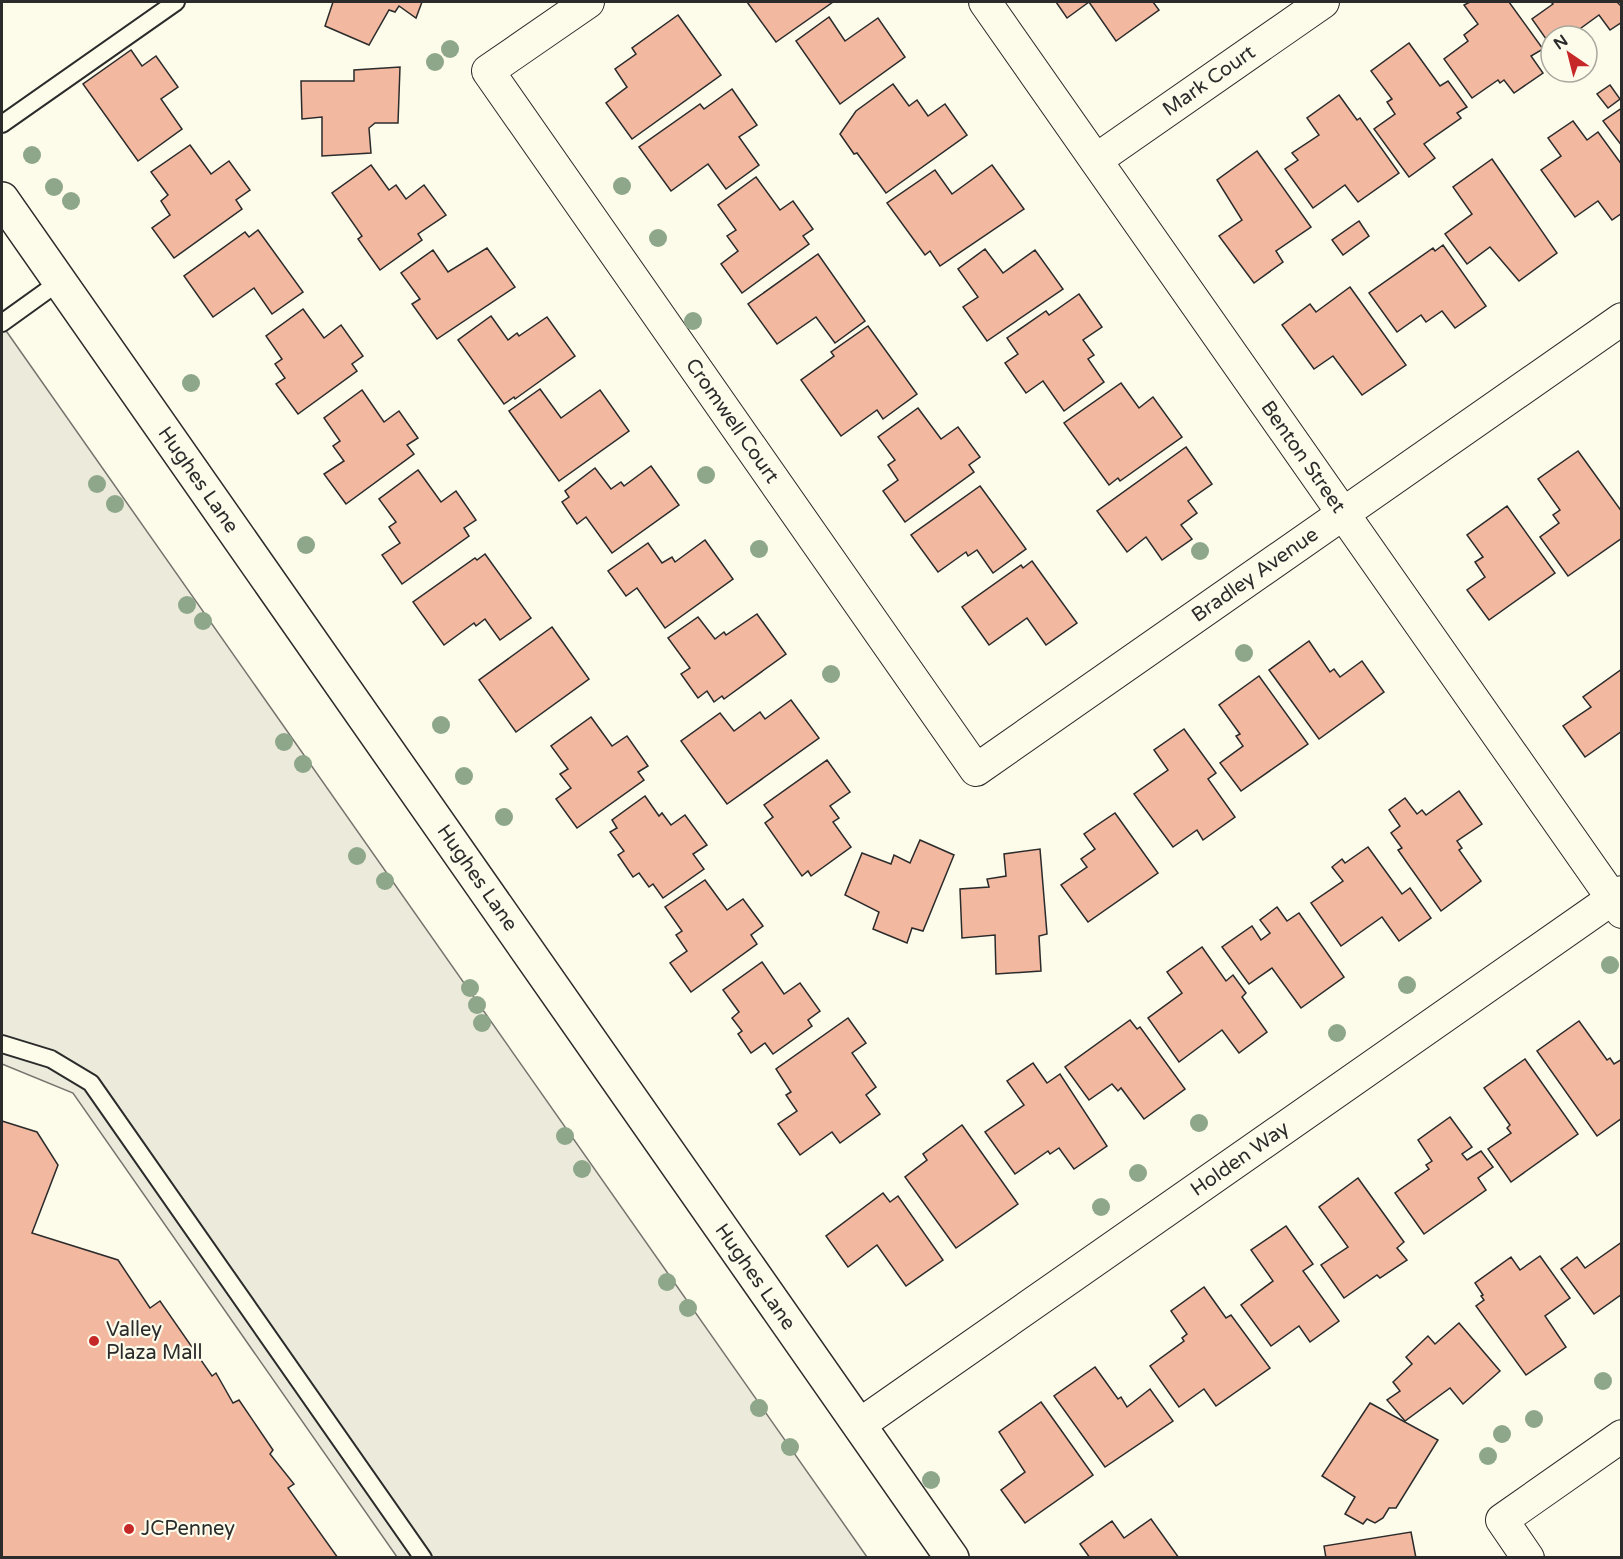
<svg xmlns="http://www.w3.org/2000/svg" width="1623" height="1559" font-family="'Varela Round',sans-serif">
	<style>
		.parking { fill: #eceadb; stroke: #74746e; stroke-width: 1.5 }
		.building { fill: #f2b8a0; stroke: #2b2b2b; stroke-width: 1.5 }
		.lines { fill: none; stroke-linecap: round; stroke-linejoin: round }
		.lane-casing { stroke: #2b2b2b; stroke-width: 20 }
		.street-casing { stroke: #2b2b2b; stroke-width: 34 }
		.secondary-casing { stroke: #2b2b2b; stroke-width: 36 }
		.lane { stroke: #fdfbea; stroke-width: 16 }
		.street { stroke: #fdfbea; stroke-width: 32 }
		.secondary { stroke: #fdfbea; stroke-width: 33 }
		.tree { fill: #8ea78a }
		.poi-dot { fill: #c62828; stroke: #fdfbea; stroke-width: 2 }
		.labels { text-anchor: middle; dominant-baseline: central; stroke-width: 4.5; stroke-linejoin: round; paint-order: stroke }
		.street-label { font-size: 20px; fill: #2b2b2b; stroke: #fdfbea }
		.poi-label { font-size: 20px; fill: #2b2b2b; stroke: #fdfbea; text-anchor: start }
	</style>
	<rect width="100%" height="100%" fill="#fdfbea"/>
	<polygon class="parking" points="2,325 867,1557 397,1557 73,1093 2,1064"/>
	<g class="building">
		<polygon points="333,2 422,2 416,18 399,6 395,12 389,10 369,45 325,26"/>
		<polygon points="747,2 833,2 776,42"/>
		<polygon points="1056,2 1153,2 1159,10 1116,41 1089,2 1067,18"/>
		<polygon points="1470,2 1509,2 1543,49 1531,56 1543,73 1514,93 1504,80 1500,83 1498,80 1472,98 1444,59 1468,41 1464,35 1478,24 1464,5"/>
		<polygon points="1551,2 1617,2 1622,7 1622,22 1610,30 1599,15 1570,36 1551,36 1551,46 1532,19 1553,4"/>
		<polygon points="678,15 721,75 632,139 606,103 627,87 615,69 636,54 632,48"/>
		<polygon points="829,17 845,41 878,18 905,57 840,104 796,41"/>
		<polygon points="1409,43 1440,86 1448,81 1467,107 1457,113 1461,118 1424,144 1435,158 1409,177 1374,129 1395,114 1387,102 1392,99 1371,71"/>
		<polygon points="131,50 142,66 156,56 178,87 161,99 182,129 138,161 83,84"/>
		<polygon points="400,67 398,123 375,123 369,128 371,153 322,156 322,117 302,119 301,81 354,81 354,70"/>
		<polygon points="893,84 909,106 917,100 928,116 945,104 967,135 886,193 857,153 854,154 840,134 856,111"/>
		<polygon points="1610,85 1620,99 1608,108 1597,94"/>
		<polygon points="732,89 757,125 739,137 759,165 726,189 708,164 671,191 639,147 700,104 704,109"/>
		<polygon points="1339,95 1357,120 1360,118 1399,173 1358,202 1345,185 1313,208 1285,169 1298,160 1292,153 1319,135 1307,118"/>
		<polygon points="1622,108 1622,146 1603,121"/>
		<polygon points="1573,121 1587,140 1598,132 1622,165 1622,213 1612,220 1598,201 1575,217 1541,170 1561,156 1548,138"/>
		<polygon points="190,145 211,174 229,161 250,190 236,200 242,209 174,258 152,228 170,215 161,201 168,195 151,172"/>
		<polygon points="1257,151 1311,227 1276,251 1283,262 1254,283 1219,236 1242,220 1217,180"/>
		<polygon points="1492,159 1557,253 1519,281 1490,247 1467,264 1445,234 1472,214 1453,187"/>
		<polygon points="371,165 389,190 396,185 406,199 424,185 446,215 418,234 422,240 380,270 358,239 362,236 332,193"/>
		<polygon points="992,165 1024,209 940,266 930,251 925,255 887,203 935,170 952,194"/>
		<polygon points="756,177 780,210 793,201 813,229 803,236 809,244 742,293 721,264 738,251 727,236 736,230 718,205"/>
		<polygon points="1359,221 1369,236 1343,255 1332,240"/>
		<polygon points="258,230 303,292 272,314 254,288 213,317 184,276 245,232 249,237"/>
		<polygon points="1443,245 1486,306 1455,328 1442,311 1426,322 1421,315 1397,332 1369,293 1433,248 1435,251"/>
		<polygon points="487,248 515,287 437,339 412,304 420,299 401,273 433,250 448,272"/>
		<polygon points="985,249 1003,273 1035,250 1063,289 987,341 963,307 978,297 958,269"/>
		<polygon points="818,254 865,321 835,343 816,317 777,344 748,304"/>
		<polygon points="1350,287 1406,365 1362,395 1333,356 1314,369 1282,325 1310,304 1316,312"/>
		<polygon points="1079,294 1102,327 1083,340 1094,355 1088,359 1104,382 1064,411 1043,381 1026,393 1005,363 1018,354 1007,338 1046,311 1049,315"/>
		<polygon points="303,309 324,338 341,325 363,356 352,364 357,371 298,414 276,384 285,378 275,364 282,359 266,336"/>
		<polygon points="491,316 508,340 517,333 519,336 547,317 575,356 515,399 514,397 504,404 458,340"/>
		<polygon points="868,326 917,394 883,419 877,410 841,436 801,380 834,356 831,352"/>
		<polygon points="1121,383 1139,408 1153,397 1182,437 1120,481 1118,478 1109,485 1064,423"/>
		<polygon points="540,389 561,418 600,390 629,431 559,481 509,411"/>
		<polygon points="362,390 384,422 399,411 418,438 407,445 414,454 346,504 324,474 344,461 333,446 340,441 324,418"/>
		<polygon points="918,408 941,439 958,427 980,457 969,465 974,472 905,522 883,491 898,480 888,465 895,460 878,437"/>
		<polygon points="1186,447 1212,484 1188,501 1197,513 1181,525 1192,539 1162,560 1146,537 1127,552 1097,511"/>
		<polygon points="1578,451 1622,512 1622,538 1568,576 1540,537 1559,523 1553,515 1560,510 1538,479"/>
		<polygon points="651,466 679,505 612,553 586,517 577,524 562,502 569,497 565,491 595,468 611,489 621,482 624,486"/>
		<polygon points="418,470 441,502 456,491 476,520 464,528 469,536 402,584 382,555 400,543 389,527 396,522 379,499"/>
		<polygon points="980,486 1026,549 993,573 977,550 968,556 966,552 938,572 911,535"/>
		<polygon points="1507,506 1555,573 1489,620 1467,590 1485,577 1475,562 1483,557 1467,535"/>
		<polygon points="705,540 733,579 665,628 637,588 626,596 608,571 648,543 662,563 672,557 675,562"/>
		<polygon points="485,554 531,618 500,640 485,619 476,626 474,623 444,645 413,602 475,558 477,560"/>
		<polygon points="1032,561 1077,623 1046,645 1027,618 989,645 962,607 1021,565 1023,568"/>
		<polygon points="757,614 786,654 724,699 722,696 714,702 707,691 698,698 681,674 690,668 668,638 698,617 715,639 724,632 726,635"/>
		<polygon points="552,627 589,679 516,732 479,680"/>
		<polygon points="1309,641 1330,672 1334,669 1340,677 1362,661 1384,692 1319,739 1269,670"/>
		<polygon points="1622,669 1622,731 1585,757 1563,726 1591,707 1583,697"/>
		<polygon points="1259,676 1308,744 1241,791 1220,763 1243,746 1236,736 1240,734 1219,705"/>
		<polygon points="791,700 819,738 727,804 681,741 720,713 734,731 760,712 765,719"/>
		<polygon points="591,717 612,746 627,736 648,766 638,772 644,780 577,828 556,799 571,788 560,774 568,769 551,746"/>
		<polygon points="1184,729 1216,773 1208,779 1235,817 1203,840 1197,830 1173,847 1134,794 1168,770 1154,750"/>
		<polygon points="827,760 850,792 830,806 839,818 833,822 851,847 811,876 808,871 802,876 765,823 773,817 764,805"/>
		<polygon points="1459,791 1482,824 1457,841 1462,848 1459,850 1481,881 1441,911 1398,850 1402,848 1391,833 1400,826 1389,810 1405,798 1417,814 1422,810 1426,815"/>
		<polygon points="645,796 659,816 662,813 671,825 685,815 707,845 693,854 704,869 663,898 653,884 649,887 639,873 633,877 618,855 624,851 610,832 617,828 612,820"/>
		<polygon points="1115,813 1158,873 1088,922 1061,885 1087,867 1081,859 1095,849 1084,834"/>
		<polygon points="920,840 954,855 923,931 912,928 907,943 873,929 879,912 845,895 862,853 891,864 894,855 910,863"/>
		<polygon points="1368,847 1402,894 1410,888 1431,918 1399,941 1382,917 1341,946 1311,903 1343,881 1332,867 1342,859 1345,863"/>
		<polygon points="1040,849 1047,934 1039,936 1041,971 996,974 995,935 962,938 960,889 989,887 987,879 1006,876 1004,854"/>
		<polygon points="705,880 727,910 743,899 763,926 751,935 757,944 691,992 670,963 687,951 676,935 682,931 665,907"/>
		<polygon points="1277,907 1287,921 1299,913 1344,977 1301,1008 1272,968 1249,984 1222,947 1252,926 1261,940 1270,933 1260,920"/>
		<polygon points="1202,947 1226,981 1233,975 1246,993 1242,997 1267,1032 1239,1053 1222,1030 1179,1062 1148,1018 1182,993 1167,972"/>
		<polygon points="762,962 784,994 800,983 820,1011 808,1020 812,1026 773,1054 765,1043 751,1053 738,1034 742,1031 732,1018 739,1012 723,990"/>
		<polygon points="848,1018 866,1043 852,1053 876,1087 866,1095 880,1114 840,1143 832,1132 800,1155 778,1124 797,1111 786,1095 791,1092 776,1069"/>
		<polygon points="1130,1020 1137,1029 1140,1027 1185,1089 1144,1119 1121,1088 1118,1091 1112,1084 1089,1100 1065,1067"/>
		<polygon points="1579,1021 1607,1060 1610,1058 1614,1064 1622,1059 1622,1118 1597,1136 1537,1051"/>
		<polygon points="1525,1059 1578,1134 1511,1182 1488,1149 1511,1133 1507,1128 1510,1125 1484,1088"/>
		<polygon points="1033,1063 1047,1083 1060,1074 1107,1146 1074,1169 1059,1148 1050,1154 1048,1151 1015,1174 985,1132 1024,1105 1007,1081"/>
		<polygon points="1450,1117 1472,1147 1462,1154 1467,1160 1481,1151 1493,1167 1478,1178 1486,1190 1424,1234 1395,1193 1429,1169 1426,1165 1432,1161 1418,1140"/>
		<polygon points="2,1121 37,1132 58,1165 32,1233 118,1260 150,1308 160,1301 212,1376 216,1373 233,1403 239,1400 273,1450 270,1454 294,1484 288,1488 338,1558 2,1558"/>
		<polygon points="962,1125 1018,1204 956,1248 905,1177 927,1160 923,1154"/>
		<polygon points="1358,1178 1404,1242 1397,1248 1407,1260 1380,1278 1377,1275 1344,1298 1321,1265 1348,1247 1319,1207"/>
		<polygon points="883,1193 890,1202 898,1196 943,1260 906,1286 877,1245 848,1267 826,1236"/>
		<polygon points="1286,1226 1313,1264 1303,1271 1339,1321 1310,1342 1299,1326 1271,1346 1241,1305 1273,1281 1251,1250"/>
		<polygon points="1622,1242 1622,1294 1594,1314 1561,1269 1577,1257 1585,1268"/>
		<polygon points="1540,1256 1570,1298 1545,1316 1566,1347 1526,1375 1476,1306 1484,1300 1481,1296 1483,1295 1475,1283 1511,1257 1520,1270"/>
		<polygon points="1204,1287 1226,1318 1231,1315 1270,1368 1216,1406 1204,1389 1179,1407 1150,1366 1184,1341 1182,1338 1187,1334 1171,1311"/>
		<polygon points="1459,1323 1500,1371 1463,1404 1450,1388 1405,1421 1387,1400 1400,1391 1393,1382 1412,1364 1406,1357 1428,1336 1435,1344"/>
		<polygon points="1095,1367 1118,1399 1121,1397 1127,1407 1150,1389 1173,1421 1105,1467 1054,1396"/>
		<polygon points="1041,1402 1093,1475 1025,1523 1001,1490 1025,1472 999,1432"/>
		<polygon points="1370,1403 1438,1440 1396,1508 1389,1508 1383,1518 1375,1523 1367,1519 1363,1524 1345,1514 1355,1497 1322,1476"/>
		<polygon points="1151,1519 1179,1558 1090,1558 1080,1544 1112,1521 1124,1538"/>
		<polygon points="1411,1532 1416,1558 1326,1558 1324,1546"/>
	</g>
	<g class="lines">
		<g class="lane-casing">
			<g id="lane">
				<polyline points="2,124 176,2"/>
				<polyline points="2,323 59,282"/>
				<polyline points="2,1044 51,1059 91,1083 423,1558"/>
			</g>
		</g>
		<g class="street-casing">
			<g id="street">
				<polyline points="588,2 488,71 976,770 1622,319"/>
				<polyline points="985,2 1622,912"/>
				<polyline points="1096,160 1323,2"/>
				<polyline points="859,1425 1622,892"/>
				<polyline points="1528,1558 1502,1520 1622,1436"/>
			</g>
		</g>
		<g class="secondary-casing">
			<polyline id="secondary" points="2,199 952,1558"/>
		</g>
		<use href="#lane" class="lane"/>
		<use href="#street" class="street"/>
		<use href="#secondary" class="secondary"/>
	</g>
	<g class="tree">
		<circle cx="450" cy="49" r="9"/>
		<circle cx="435" cy="62" r="9"/>
		<circle cx="32" cy="155" r="9"/>
		<circle cx="622" cy="186" r="9"/>
		<circle cx="54" cy="187" r="9"/>
		<circle cx="71" cy="201" r="9"/>
		<circle cx="658" cy="238" r="9"/>
		<circle cx="693" cy="321" r="9"/>
		<circle cx="191" cy="383" r="9"/>
		<circle cx="706" cy="475" r="9"/>
		<circle cx="97" cy="484" r="9"/>
		<circle cx="115" cy="504" r="9"/>
		<circle cx="306" cy="545" r="9"/>
		<circle cx="759" cy="549" r="9"/>
		<circle cx="1200" cy="551" r="9"/>
		<circle cx="187" cy="605" r="9"/>
		<circle cx="203" cy="621" r="9"/>
		<circle cx="1244" cy="653" r="9"/>
		<circle cx="831" cy="674" r="9"/>
		<circle cx="441" cy="725" r="9"/>
		<circle cx="284" cy="742" r="9"/>
		<circle cx="303" cy="764" r="9"/>
		<circle cx="464" cy="776" r="9"/>
		<circle cx="504" cy="817" r="9"/>
		<circle cx="357" cy="856" r="9"/>
		<circle cx="385" cy="881" r="9"/>
		<circle cx="1610" cy="965" r="9"/>
		<circle cx="1407" cy="985" r="9"/>
		<circle cx="470" cy="988" r="9"/>
		<circle cx="477" cy="1005" r="9"/>
		<circle cx="482" cy="1023" r="9"/>
		<circle cx="1337" cy="1033" r="9"/>
		<circle cx="1199" cy="1123" r="9"/>
		<circle cx="565" cy="1136" r="9"/>
		<circle cx="582" cy="1169" r="9"/>
		<circle cx="1138" cy="1173" r="9"/>
		<circle cx="1101" cy="1207" r="9"/>
		<circle cx="667" cy="1282" r="9"/>
		<circle cx="688" cy="1308" r="9"/>
		<circle cx="1603" cy="1381" r="9"/>
		<circle cx="759" cy="1408" r="9"/>
		<circle cx="1534" cy="1419" r="9"/>
		<circle cx="1502" cy="1434" r="9"/>
		<circle cx="790" cy="1447" r="9"/>
		<circle cx="1488" cy="1456" r="9"/>
		<circle cx="931" cy="1480" r="9"/>
	</g>
	<g class="poi-dot">
		<circle cx="94" cy="1341" r="6"/>
		<circle cx="129" cy="1529" r="6"/>
	</g>
	<g class="labels">
		<g class="street-label">
			<text transform="translate(1209 81) rotate(-35)">Mark Court</text>
			<text transform="translate(732 421) rotate(55)">Cromwell Court</text>
			<text transform="translate(1303 457) rotate(55)">Benton Street</text>
			<text transform="translate(198 480) rotate(55)">Hughes Lane</text>
			<text transform="translate(1255 575) rotate(-35)">Bradley Avenue</text>
			<text transform="translate(477 878) rotate(55)">Hughes Lane</text>
			<text transform="translate(1240 1159) rotate(-35)">Holden Way</text>
			<text transform="translate(755 1277) rotate(55)">Hughes Lane</text>
		</g>
		<g class="poi-label">
			<text x="106" y="1330">Valley<tspan x="106" dy="23">Plaza Mall</tspan></text>
			<text x="141" y="1529">JCPenney</text>
		</g>
	</g>
	<rect width="1623" height="1559" fill="none" stroke="#2b2b2b" stroke-width="6"/>
	<g transform="translate(1569 54) rotate(325)"><circle r="28" fill="#fdfbea" stroke="#a9a89e" stroke-width="1.5"/>
	<path d="M0-4.5L10 22L0 15L-10 22Z" fill="#c62828"/>
	<text y="-9" font-size="16" font-weight="bold" text-anchor="middle" fill="#2b2b2b">N</text>
	</g>
</svg>
